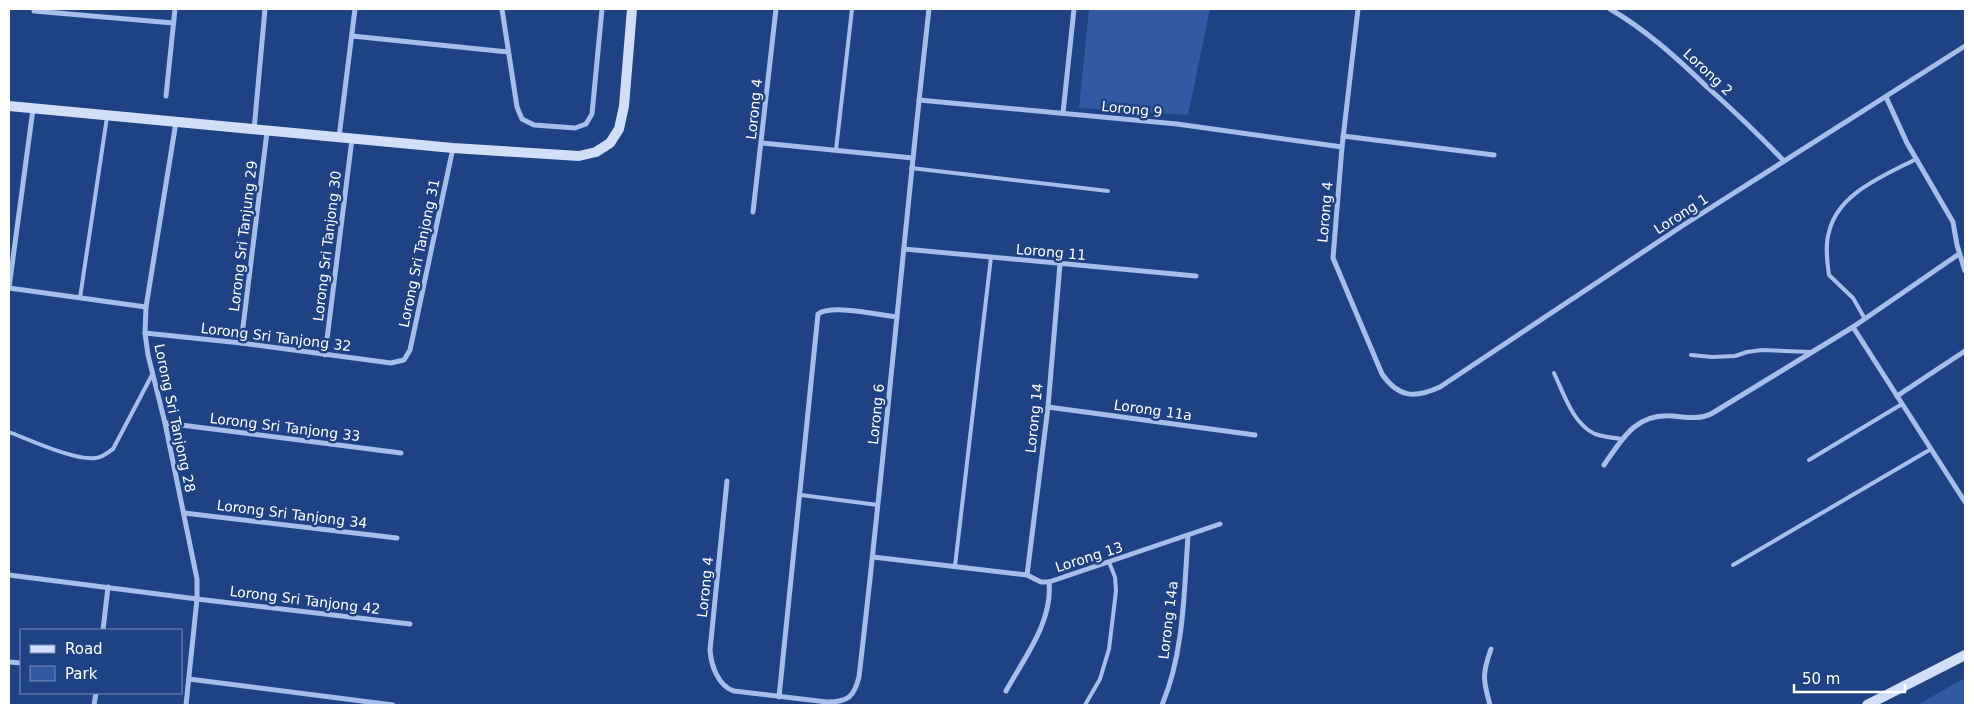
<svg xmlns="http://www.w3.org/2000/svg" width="1974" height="714" font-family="'DejaVu Sans',sans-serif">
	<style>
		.green { fill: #325aa2 }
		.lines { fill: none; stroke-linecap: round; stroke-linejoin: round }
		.lane { stroke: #a5beea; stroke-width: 4 }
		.street { stroke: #a5beea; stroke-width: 5 }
		.secondary { stroke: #d1def8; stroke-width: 10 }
		.labels { text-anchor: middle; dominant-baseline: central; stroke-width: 5; stroke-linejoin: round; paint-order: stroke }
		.street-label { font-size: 14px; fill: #fff; stroke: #1e4284 }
	</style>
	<rect width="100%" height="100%" fill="#1e4284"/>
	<g class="green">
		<polygon points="1089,9 1210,9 1188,115 1079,108"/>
		<polygon points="1965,678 1965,705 1917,705"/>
	</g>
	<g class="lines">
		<g class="lane">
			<polyline points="836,150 852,9"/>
			<polyline points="911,168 1108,191"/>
			<polyline points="80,298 107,117"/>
			<path d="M1865,319L1853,298L1829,275C1827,261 1825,245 1829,232C1838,193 1884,176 1916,159"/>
			<polyline points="1691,355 1712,357 1735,356 1747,352 1762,350 1812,352"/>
			<path d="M1554,373C1564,394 1573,424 1595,434C1604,437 1613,438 1622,439"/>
			<path d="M9,432C30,440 75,461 96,458C103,457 107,453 113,449L153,373"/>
			<polyline points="1809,460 1902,404"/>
			<polyline points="801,495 878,505"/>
			<polyline points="1733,565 1931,449"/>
			<polyline points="955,566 991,257"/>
			<polyline points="1085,705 1100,679 1109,649 1116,591 1115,577 1109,562"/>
		</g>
		<g class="street">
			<polyline points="502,9 517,107 522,119 534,125 575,128 586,124 592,114 602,9"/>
			<path d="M1358,9L1342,147L1333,258L1382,374C1398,397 1414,399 1440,387L1682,226L1965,46"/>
			<path d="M1610,9C1646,30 1676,57 1706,86C1733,110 1759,135 1784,161"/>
			<polyline points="34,11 173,23"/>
			<polyline points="352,36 508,52"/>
			<polyline points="166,96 175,9"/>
			<polyline points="1886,97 1907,143 1953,222 1957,245 1965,271"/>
			<polyline points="919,100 1177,124 1342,147"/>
			<polyline points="1063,113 1074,9"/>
			<polyline points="176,122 146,307 145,333 148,355 165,423 197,579 197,599 186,705"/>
			<polyline points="254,130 265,9"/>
			<polyline points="1343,136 1494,155"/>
			<polyline points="339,137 355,9"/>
			<polyline points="762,143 913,158"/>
			<polyline points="753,212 776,9"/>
			<polyline points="904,249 1196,276"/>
			<polyline points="9,288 33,109"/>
			<polyline points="9,288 146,307"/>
			<polyline points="1853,327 1965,502"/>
			<polyline points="145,333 241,343 391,363 404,360 410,350 453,148"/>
			<polyline points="241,343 267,132"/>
			<polyline points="325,355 352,139"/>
			<polyline points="1897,396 1965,351"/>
			<polyline points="1048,407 1255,435"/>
			<polyline points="165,423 401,453"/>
			<path d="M1604,465C1622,439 1636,413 1672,416C1686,417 1698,420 1711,414L1853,327L1959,254"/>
			<path d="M727,481L710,650C711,665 718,686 734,691L827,702C848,702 854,697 859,677C885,455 904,231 929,9"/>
			<polyline points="184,513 397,538"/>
			<polyline points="873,557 1027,575 1041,582 1049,582 1220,524"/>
			<polyline points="9,575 197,599 410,624"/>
			<polyline points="1027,575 1048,407 1060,264"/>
			<polyline points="103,630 108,587"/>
			<polyline points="9,662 21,663"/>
			<polyline points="189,679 393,705"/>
			<path d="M1006,691C1024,658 1053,622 1049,582"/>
			<path d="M779,697L818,314C832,304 880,315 897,317"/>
			<polyline points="94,705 96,693"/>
			<path d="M1162,705C1184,653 1184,592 1188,536"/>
			<path d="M1490,705C1483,680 1482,674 1491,649"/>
		</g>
		<g class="secondary">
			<polyline points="9,106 453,148 579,156 596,152 610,143 619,129 624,106 632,9"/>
			<polyline points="1867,705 1965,655"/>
		</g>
	</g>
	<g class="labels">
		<g class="street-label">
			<text transform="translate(1708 72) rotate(43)">Lorong 2</text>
			<text transform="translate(754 109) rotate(-84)">Lorong 4</text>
			<text transform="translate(1132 109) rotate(6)">Lorong 9</text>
			<text transform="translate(1325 212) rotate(-85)">Lorong 4</text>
			<text transform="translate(1681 214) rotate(-33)">Lorong 1</text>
			<text transform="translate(243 236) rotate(-83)">Lorong Sri Tanjung 29</text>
			<text transform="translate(327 246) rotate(-83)">Lorong Sri Tanjong 30</text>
			<text transform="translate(1051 252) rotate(5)">Lorong 11</text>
			<text transform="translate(419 253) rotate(-78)">Lorong Sri Tanjong 31</text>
			<text transform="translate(276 337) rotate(7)">Lorong Sri Tanjong 32</text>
			<text transform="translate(1153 410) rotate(8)">Lorong 11a</text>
			<text transform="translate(876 414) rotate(-84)">Lorong 6</text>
			<text transform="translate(175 418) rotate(78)">Lorong Sri Tanjong 28</text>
			<text transform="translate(1034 418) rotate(-84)">Lorong 14</text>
			<text transform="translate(285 427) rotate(7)">Lorong Sri Tanjong 33</text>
			<text transform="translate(292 514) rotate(7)">Lorong Sri Tanjong 34</text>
			<text transform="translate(1089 557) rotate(-18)">Lorong 13</text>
			<text transform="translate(705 587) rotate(-84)">Lorong 4</text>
			<text transform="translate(305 600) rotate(7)">Lorong Sri Tanjong 42</text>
			<text transform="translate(1168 620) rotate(-83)">Lorong 14a</text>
		</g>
	</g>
	<rect width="1974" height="714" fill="none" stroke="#ffffff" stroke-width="20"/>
	<rect x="20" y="629" width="162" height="65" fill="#1e4284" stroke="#788eb5"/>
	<rect x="30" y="645" width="25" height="8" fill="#d1def8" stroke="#788eb5"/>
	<text x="65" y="654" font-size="15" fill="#ffffff">Road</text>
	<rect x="30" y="666" width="25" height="15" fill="#325aa2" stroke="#788eb5"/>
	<text x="65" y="679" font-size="15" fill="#ffffff">Park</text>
	<path d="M1794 684v8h111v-8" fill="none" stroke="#ffffff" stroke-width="2.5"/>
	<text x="1802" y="684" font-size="15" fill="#ffffff" stroke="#1e4284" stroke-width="4" paint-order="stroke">50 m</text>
</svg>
